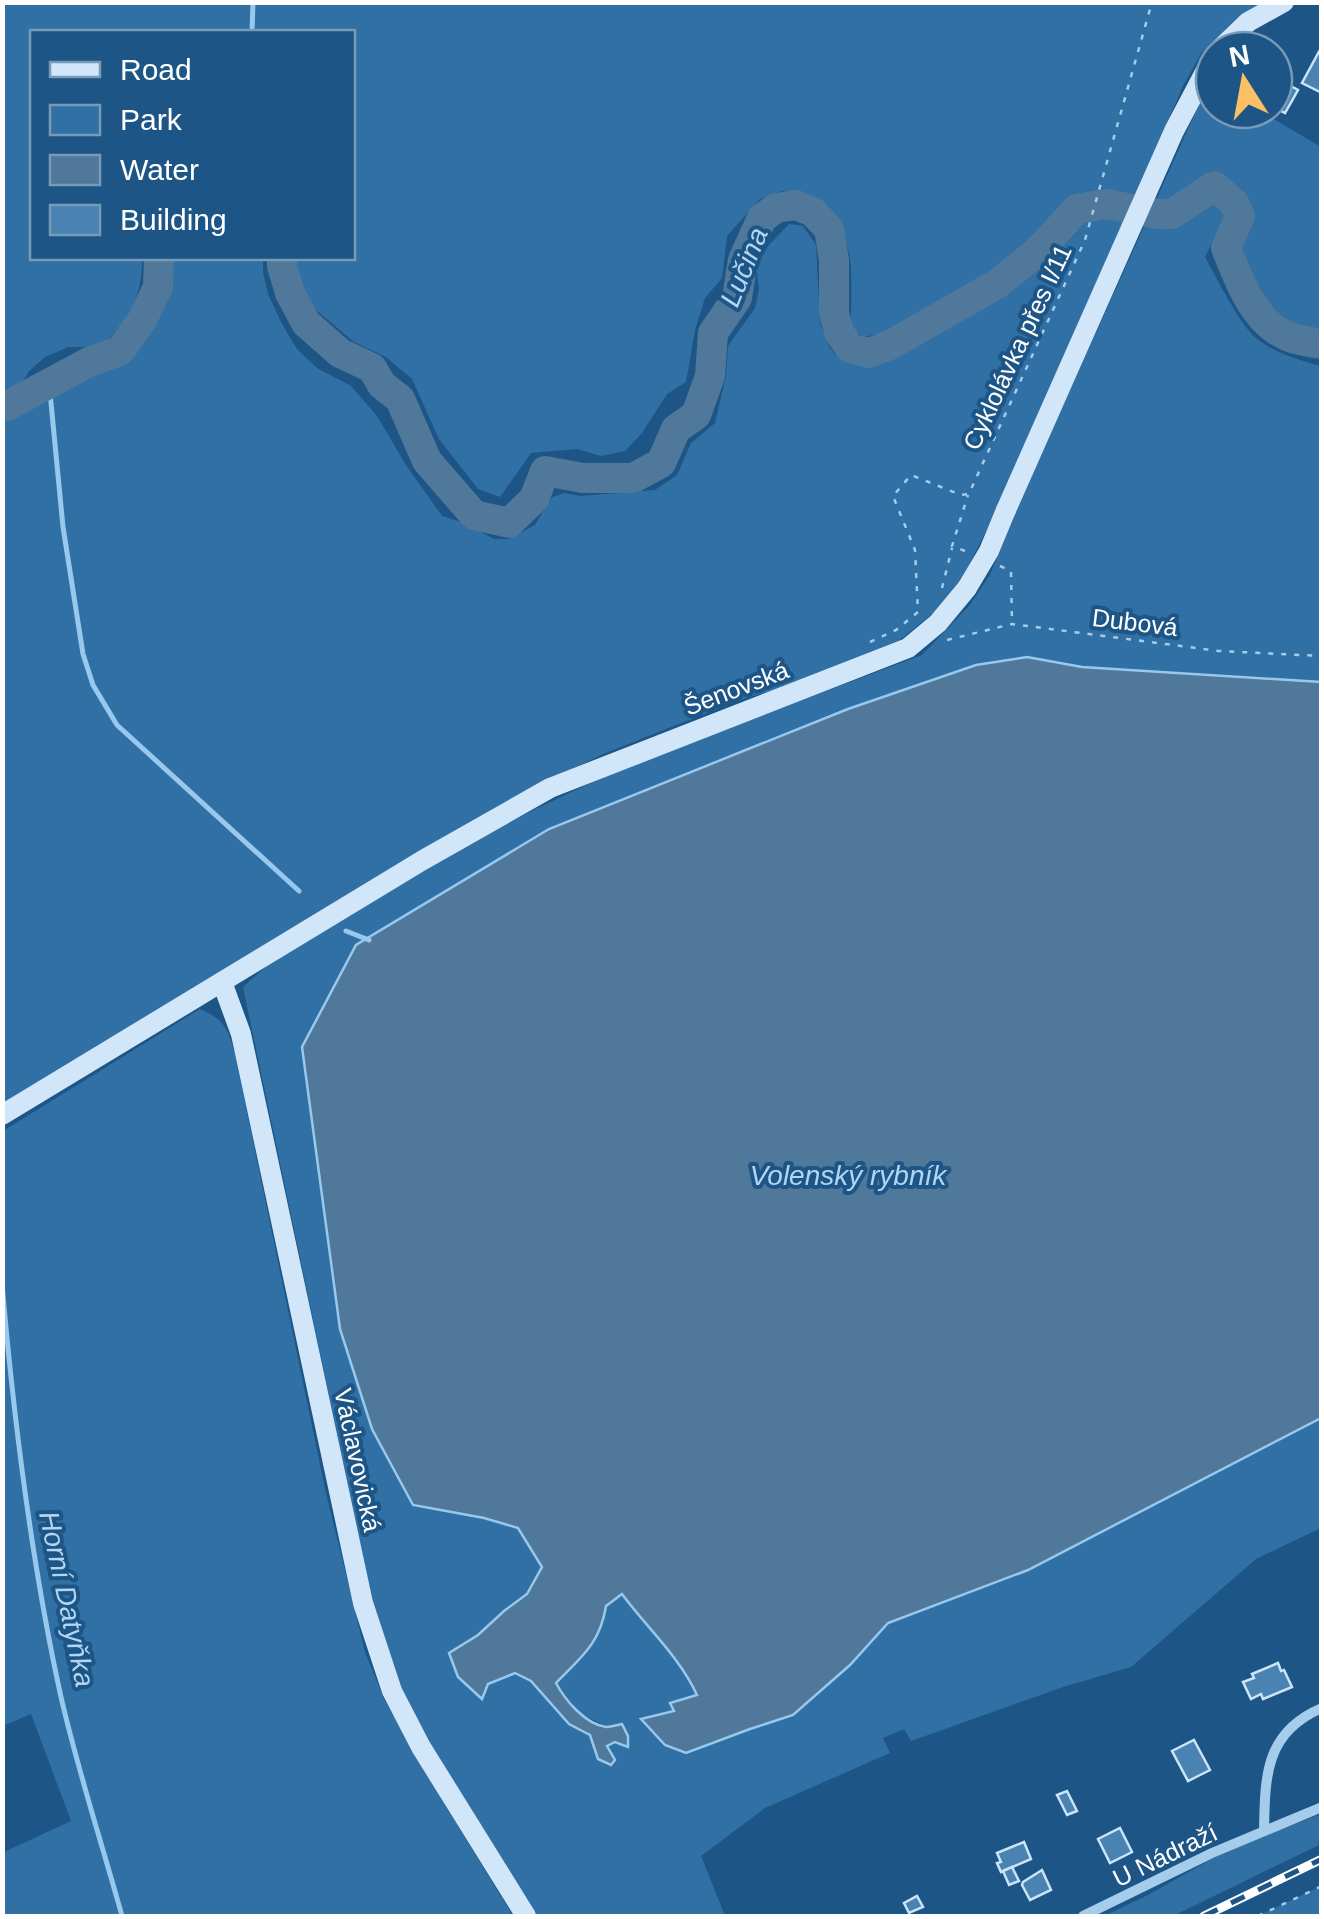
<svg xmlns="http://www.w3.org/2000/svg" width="1324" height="1919" font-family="Arial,sans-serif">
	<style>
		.green { fill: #3070a4 }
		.water { fill: #4f789b; stroke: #98c8ed; stroke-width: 2.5 }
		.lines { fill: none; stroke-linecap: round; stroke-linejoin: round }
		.stream { stroke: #98c8ed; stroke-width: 5 }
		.river { stroke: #4f789b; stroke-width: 30 }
		.building { fill: #4a82b1; stroke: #cae4f8; stroke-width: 2.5 }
		.path { stroke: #a5cceb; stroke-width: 2.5; stroke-dasharray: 5 8; stroke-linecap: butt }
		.street { stroke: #a5cceb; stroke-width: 10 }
		.secondary { stroke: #d1e6f8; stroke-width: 20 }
		.rail-casing { stroke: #fff; stroke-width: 9 }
		.rail { stroke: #1d5686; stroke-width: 5; stroke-dasharray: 15; stroke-linecap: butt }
		.secondary-bridge { stroke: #d1e6f8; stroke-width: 20 }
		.labels { text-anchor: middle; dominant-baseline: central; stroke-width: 8; stroke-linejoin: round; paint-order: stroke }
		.street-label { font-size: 25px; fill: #fff; stroke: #1d5686 }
		.water-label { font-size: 28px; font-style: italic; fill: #b1d5f2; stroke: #1d5686 }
	</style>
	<rect width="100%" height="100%" fill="#1d5686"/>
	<g class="green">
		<path d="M3,3H1262L1226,30L1202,52L1183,86L1010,483L964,575L933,613L895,644L812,679L737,701L608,752L523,792L3,1104V419H9L100,371L128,359L148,330L169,287L171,258H263V272L268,294L282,324L297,349L317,368L351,386L377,416L406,465L442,516L464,523L494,539H509L535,525L551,498L564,493L580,496L655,490L677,475L691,443L715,423L726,376L728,346L755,308L759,289L756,266L768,246L789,224L803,226L816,245L820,323L829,346L835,354L846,360L858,362L875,360L947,323L1001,288L1046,249L1080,213L1102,209L1105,202L1073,207L1036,247L1013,267L884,333L863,337L851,327C851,259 861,214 783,191L760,199L727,236L722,278L705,298L695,330L686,382L667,394L642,433L625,451L601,456L577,449L531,453L500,497L478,489L439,439L412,379L386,357L354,342L309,304L293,263V258H352V32H32V258H142C142,299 129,317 102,347H68L45,357L29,371L22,383L3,395Z"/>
		<polygon points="1209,82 1214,84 1214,110 1258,110 1321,147 1321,336 1297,330 1272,313 1261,297 1244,261 1240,241 1249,218 1242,202 1210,171 1201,186 1170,208 1153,207"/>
		<path d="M1214,196L1224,207L1225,217L1205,257C1216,277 1240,325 1256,338C1274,353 1299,360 1321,366V682L1082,667L1027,657L976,665L848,709L549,829L484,1518L518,1528L542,1567L527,1594L504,1611L478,1635L450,1653L458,1676L482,1699L488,1684L515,1673L531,1681L569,1724L590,1735L598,1759L607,1746L614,1742L628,1747L608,1727L583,1715L562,1694L556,1683C581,1657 601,1644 606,1606L623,1594C630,1606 639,1613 648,1624C667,1646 685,1669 697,1696L671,1703L674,1711L642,1719L651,1729H750L793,1715L850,1665L888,1623L1028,1570L1321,1418V1528L1256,1559L1131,1667L1063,1687L911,1741L904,1729L883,1738L890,1753L765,1808L701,1856L725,1916H537L450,1780L396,1680L374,1609L243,987L277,957L494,829L622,768L922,655L969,606L990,575L1024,492L1147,220C1183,224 1188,221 1214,196Z"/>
		<path d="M200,1009C225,1020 228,1029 235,1054L325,1489L365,1652L384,1699L448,1810L513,1916H3L2,1853L71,1821L31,1714L3,1726V1131Z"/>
		<polygon points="1321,1814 1321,1844 1173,1916 1104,1916 1148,1895 1224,1852"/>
		<polygon points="1321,1886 1321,1914 1316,1916 1258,1916"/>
	</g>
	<path class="water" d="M1027,657L1082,667L1321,682V1418L1028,1570L888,1623L850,1665L793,1715L750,1729L686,1753L665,1745L641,1719L674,1711L670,1703L697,1695C679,1656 647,1628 622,1594L606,1606C600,1644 581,1657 556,1683C565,1700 585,1724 606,1727C610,1727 618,1725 622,1724L628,1736V1747L615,1742L607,1746L615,1760L611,1765L598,1759L590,1735L569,1724L531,1681L515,1673L488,1684L482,1699L458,1677L449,1653L478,1635L504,1611L527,1594L542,1567L518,1528L484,1518L413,1505L372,1429L340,1329L302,1047L356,945L549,829L848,709L976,665Z"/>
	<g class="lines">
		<g class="stream">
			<polyline points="252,32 253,2"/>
			<polyline points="49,382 63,527 83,654 93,685 117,725 299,891"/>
			<polyline points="346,931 369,940"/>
			<path d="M2,1284C14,1422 31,1561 61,1697C78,1771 102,1844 122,1916"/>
		</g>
		<g class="river">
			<path d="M282,258V266L290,293L306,323L340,353L372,368L382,385L400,399L427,461L474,515L509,523L534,499L545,471L583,478H633L661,463L676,429L696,415L710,376L713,333L737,298L743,260L762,218L776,208L796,205L813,212L829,229L834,260V313L839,332L850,348L869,353L890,345L997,284L1038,251L1077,209L1106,204L1158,214H1172L1214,186L1234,203L1240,216L1226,248C1238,278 1252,318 1283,334C1294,340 1309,342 1322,344"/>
			<polyline points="2,405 7,406 89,362 120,351 142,320 158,287 159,258"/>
		</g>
	</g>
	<g class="building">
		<polygon points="1322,46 1322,93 1302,83"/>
		<polygon points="1274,77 1298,90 1285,113 1274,107"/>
		<polygon points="1278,1663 1281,1671 1284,1670 1292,1687 1263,1699 1261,1694 1251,1699 1243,1682 1254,1678 1252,1674"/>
		<polygon points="1194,1740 1210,1770 1188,1781 1172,1751"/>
		<polygon points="1067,1791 1077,1811 1067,1815 1057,1795"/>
		<polygon points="1120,1828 1132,1852 1110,1863 1098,1839"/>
		<polygon points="1024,1842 1031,1859 1001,1872 997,1863 1001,1862 997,1853"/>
		<polygon points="1012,1867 1019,1881 1009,1885 1003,1871"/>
		<polygon points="1042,1870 1051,1890 1030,1900 1022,1885 1023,1882"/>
		<polygon points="917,1896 923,1907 909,1913 904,1903"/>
	</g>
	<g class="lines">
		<g class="path">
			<polyline points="965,551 952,546 968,495"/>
			<polyline points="1000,566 1011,571 1012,624"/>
			<polyline points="942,588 952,548"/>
			<polyline points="947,640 1012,624 1219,651 1322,656"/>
			<polyline points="870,642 896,630 918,612 915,550 893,496 911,475 961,495 968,494 972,487 1085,240 1152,2"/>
			<polyline points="1258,1916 1322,1886"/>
		</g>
		<g class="street">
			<path d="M1264,1831C1265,1776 1265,1732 1322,1708"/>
			<polyline points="1083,1916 1212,1853 1322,1807"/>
		</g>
		<g class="secondary">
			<polyline points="1219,50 1248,22 1284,2"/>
			<polyline points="1006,510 1174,131 1214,55"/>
			<polyline points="222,982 241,1034 363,1603 392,1691 421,1747 526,1916"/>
			<polyline points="2,1115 423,860 550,788 908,648 938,623 967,588"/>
		</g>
		<g class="rail-casing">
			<polyline id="rail" points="1204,1916 1322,1859"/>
		</g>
		<use href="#rail" class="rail"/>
		<polyline class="secondary-bridge" points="967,588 989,551 1006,510"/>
	</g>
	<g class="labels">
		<g class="street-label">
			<text transform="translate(1017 347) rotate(-65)">Cyklolávka přes I/11</text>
			<text transform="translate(1135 622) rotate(7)">Dubová</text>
			<text transform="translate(736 688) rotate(-21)">Šenovská</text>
			<text transform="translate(358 1460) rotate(78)">Václavovická</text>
			<text transform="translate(1165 1855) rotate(-26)">U Nádraží</text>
		</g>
		<g class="water-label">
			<text transform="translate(744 267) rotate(-68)">Lučina</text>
			<text x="848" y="1175">Volenský rybník</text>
			<text transform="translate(67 1599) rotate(78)">Horní Datyňka</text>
		</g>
	</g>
	<rect width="1324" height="1919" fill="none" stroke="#ffffff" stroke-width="10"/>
	<rect x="30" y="30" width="325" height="230" fill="#1d5686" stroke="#779ab6" stroke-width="2.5"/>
	<rect x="50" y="62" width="50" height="15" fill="#d1e6f8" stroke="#779ab6" stroke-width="2.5"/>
	<text x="120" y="80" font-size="30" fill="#ffffff">Road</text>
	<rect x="50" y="105" width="50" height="30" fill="#3070a4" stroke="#779ab6" stroke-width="2.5"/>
	<text x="120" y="130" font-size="30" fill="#ffffff">Park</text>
	<rect x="50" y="155" width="50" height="30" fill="#4f789b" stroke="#779ab6" stroke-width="2.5"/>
	<text x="120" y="180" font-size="30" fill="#ffffff">Water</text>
	<rect x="50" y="205" width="50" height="30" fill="#4a82b1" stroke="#779ab6" stroke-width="2.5"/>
	<text x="120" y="230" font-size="30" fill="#ffffff">Building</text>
	<g transform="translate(1244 80) rotate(349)"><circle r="48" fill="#1d5686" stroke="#779ab6" stroke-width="2.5"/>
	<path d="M0-8L18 38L0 25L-18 38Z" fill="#fbc063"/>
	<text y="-15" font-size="28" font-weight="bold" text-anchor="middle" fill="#ffffff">N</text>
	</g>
</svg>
